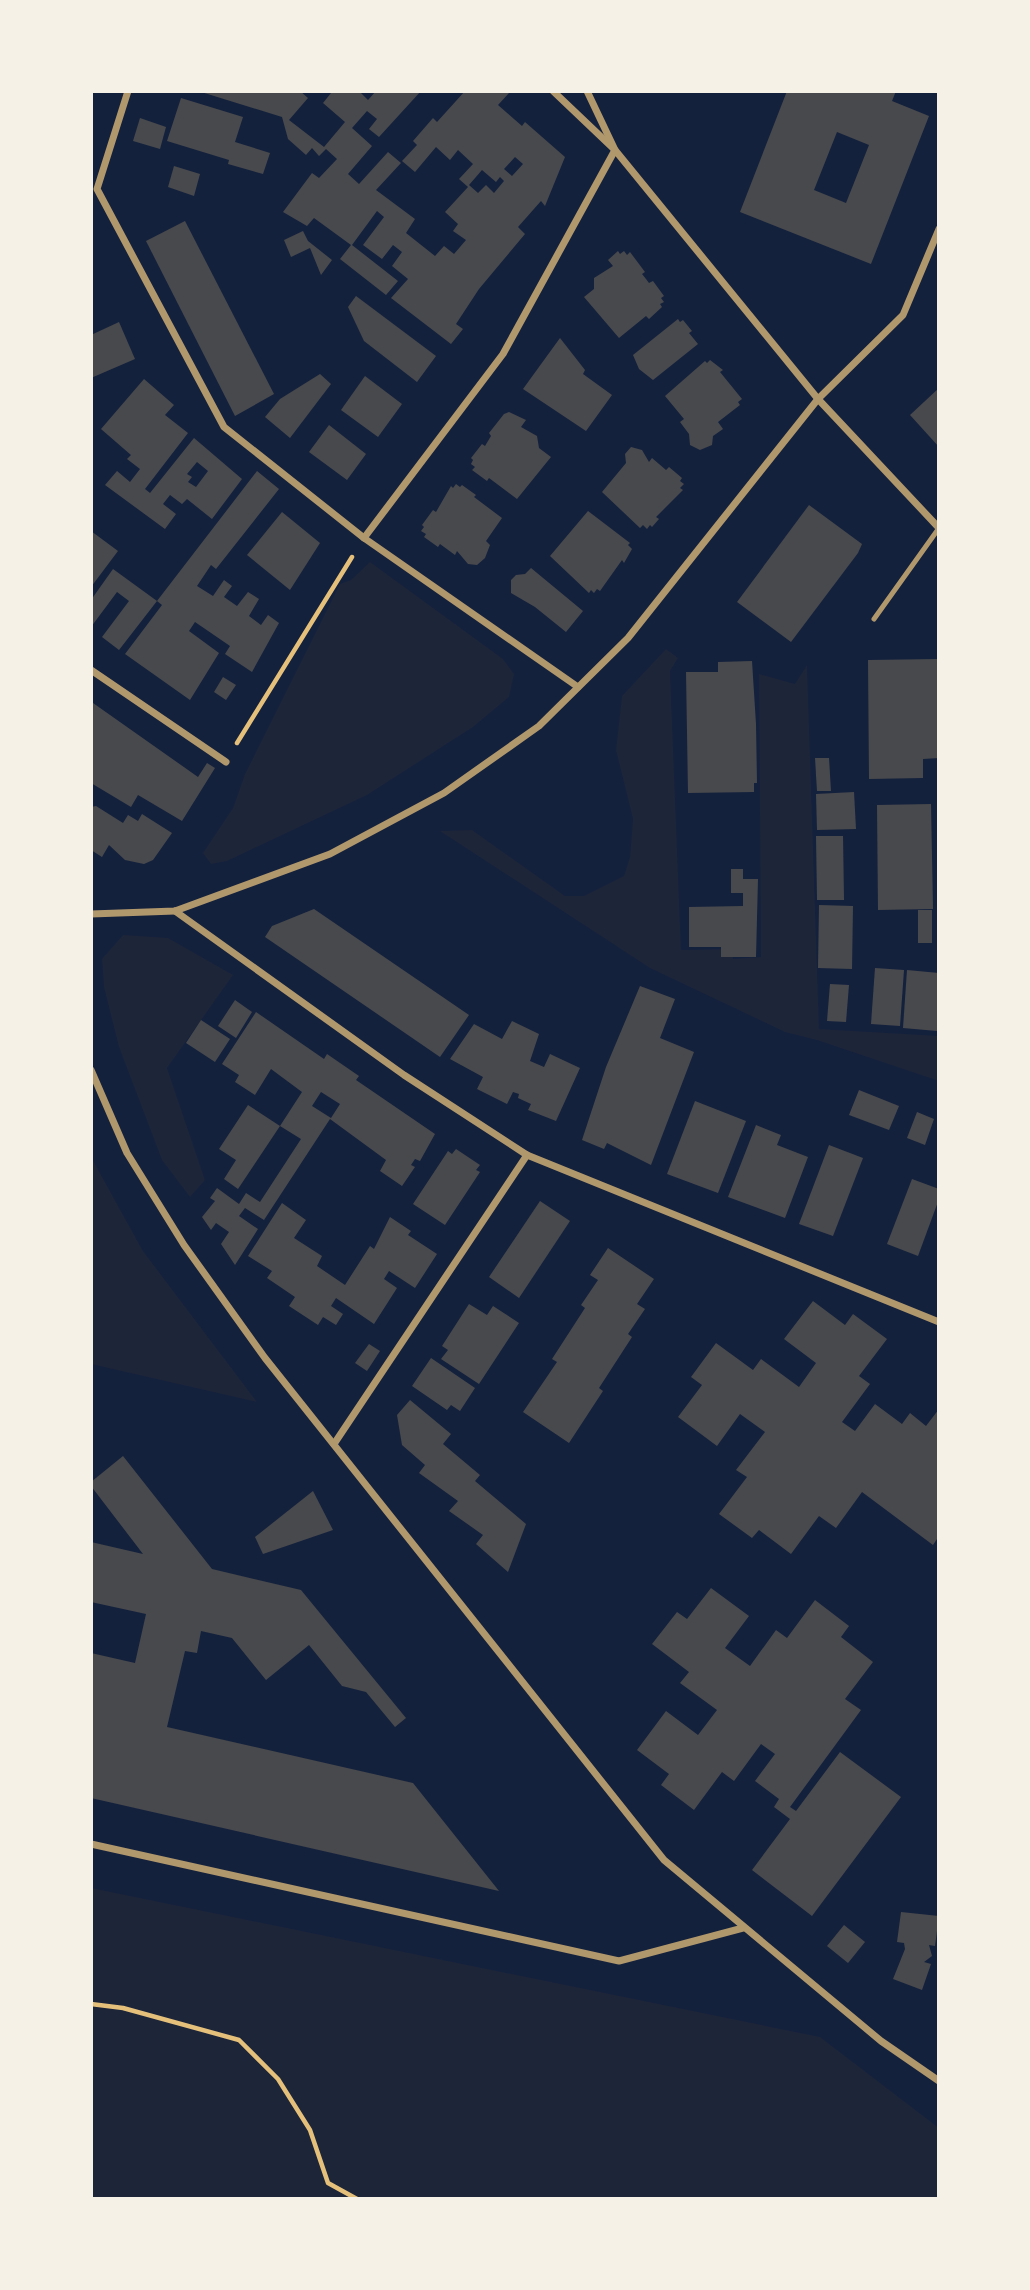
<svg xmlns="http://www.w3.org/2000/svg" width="1030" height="2290" font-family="'Titillium Web',sans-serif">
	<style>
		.green { fill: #1d2539 }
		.building { fill: #48494c; fill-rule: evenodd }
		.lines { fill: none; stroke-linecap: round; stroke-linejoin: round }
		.path { stroke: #e5c07b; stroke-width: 4.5 }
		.service { stroke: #b1986c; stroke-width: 5 }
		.minor { stroke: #b1986c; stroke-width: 7 }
	</style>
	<rect width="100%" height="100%" fill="#14213d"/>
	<g class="green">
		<polygon points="370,562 503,659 514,674 509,697 473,727 367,795 227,861 211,864 203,853 233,808 245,774 340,584 351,580"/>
		<polygon points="666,649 678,658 670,671 681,950 732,949 733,959 761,957 759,674 795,684 807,665 819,1029 939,1036 939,1081 817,1040 785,1032 650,968 440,831 472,830 565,896 584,896 624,876 630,857 633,819 616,750 622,696"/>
		<polygon points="123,935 168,938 233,975 167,1068 205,1180 190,1197 162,1160 119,1047 104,987 102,959"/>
		<polygon points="91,1157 143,1251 257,1402 91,1364"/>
		<polygon points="91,1888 820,2037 939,2128 939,2199 91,2199"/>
	</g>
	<g class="building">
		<path d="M198,91H300L308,98L289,120L324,147L345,122L323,103L331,93L328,91H359L368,100L376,91H421L379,137L369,129L377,119L367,111L352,128L372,146L348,174L359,184L388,152L401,163L376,190L415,219L406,233L435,256L444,246L454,254L466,240L453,231L458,224L445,212L468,187L459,179L473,164L458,150L450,160L436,147L415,172L402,161L417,145L413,141L433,118L437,122L465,91H506L509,93L498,105L522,126L525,122L565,157L545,206L541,201L518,227L525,234L479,289L456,324L463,329L451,344L391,298L408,279L392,266L402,252L393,245L382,259L363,245L384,217L377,211L352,245L398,281L386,295L340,259L351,245L314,218L307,226L283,212L312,173L319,178L337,159L326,149L319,156L312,148L306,155L288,139L282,117ZM515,157L523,164L512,176L504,169ZM482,170L496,182L500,177L504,181L494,193L486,185L478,193L469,185Z"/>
		<path d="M787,91H896L892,101L929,116L871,264L740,212ZM837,132L869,145L846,203L814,190Z"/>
		<polygon points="181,98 243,117 235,142 270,153 263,174 228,164 229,160 167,141"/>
		<polygon points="140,118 166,127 160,149 133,141"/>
		<polygon points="174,166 200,174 194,196 168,187"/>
		<polygon points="185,221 274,394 235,416 146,241"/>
		<polygon points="303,231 308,241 332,260 321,275 310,248 291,257 284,240"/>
		<polygon points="618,251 620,254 624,251 627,255 630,252 645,272 642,274 646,279 649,283 653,281 664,296 661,298 664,302 660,304 662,307 649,319 646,316 619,338 584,297 594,289 594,278 613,266 608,260"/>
		<polygon points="356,296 436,356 417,382 364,341 348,307"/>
		<polygon points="678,319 680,322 683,320 692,331 689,333 698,344 653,380 639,369 633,355"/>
		<polygon points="119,322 135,359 91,378 91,335"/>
		<polygon points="560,338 585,370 583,374 612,395 586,431 523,389"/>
		<polygon points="710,360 723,370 720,372 742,399 738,402 740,405 718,422 723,429 713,436 712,445 700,450 690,445 689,434 680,422 684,419 665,396 705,361 707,363"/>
		<polygon points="320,374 331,384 290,438 265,417 280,399"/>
		<polygon points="365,376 402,404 378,437 341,410"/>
		<path d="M144,379L174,405L165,415L188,433L145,489L150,493L194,438L242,479L212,519L187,499L182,504L170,495L163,504L176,514L165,529L105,485L117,471L130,482L140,469L127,459L131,455L101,429ZM197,462L208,471L196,487L188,482L192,477L187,474Z"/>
		<polygon points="939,388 939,447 910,415"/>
		<polygon points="509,412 526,420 521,427 537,436 539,448 551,457 517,499 489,478 487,481 472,470 475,467 471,464 473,460 471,458 482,444 485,446 491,436 489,433 504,414"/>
		<polygon points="329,425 366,454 347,480 309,452"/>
		<polygon points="631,447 642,450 649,462 652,458 666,470 669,467 682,478 680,481 684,484 680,488 683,490 656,517 659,519 652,527 650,525 647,529 643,525 640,528 602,492 626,463 625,454"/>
		<polygon points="257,471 279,489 216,569 211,565 197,586 213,596 224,580 232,586 224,597 237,606 248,592 259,599 249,616 261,625 268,615 279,623 252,672 225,654 230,646 195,622 189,631 219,653 190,700 125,654 162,605 157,601"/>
		<polygon points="456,484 460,487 462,485 476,495 474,497 502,518 486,541 490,545 485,558 477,565 468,564 457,551 455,555 440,544 438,547 424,537 426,534 421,531 424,527 422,525 433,510 436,512 451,486 453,488"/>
		<polygon points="809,505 862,544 858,553 791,642 737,602"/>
		<polygon points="588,511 630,543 628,545 632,549 624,563 622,560 600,591 597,589 594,593 591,590 589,593 550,556"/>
		<polygon points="282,512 320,543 290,590 247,555"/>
		<polygon points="91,531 118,551 91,587"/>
		<polygon points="531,568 583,611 566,632 535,607 511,593 511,580 516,575 525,574"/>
		<polygon points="113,569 157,601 119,650 102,637 129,601 117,592 91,627 91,600"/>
		<polygon points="939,659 939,758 923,759 923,778 869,779 868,660"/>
		<polygon points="752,661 756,724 757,783 754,783 754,792 688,793 686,672 718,672 718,662"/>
		<polygon points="223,677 236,685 226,700 214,692"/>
		<polygon points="93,703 198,777 207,763 215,768 182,821 138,795 131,807 91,783"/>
		<polygon points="815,758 829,758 831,791 817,791"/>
		<polygon points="854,792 856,829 817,830 816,794"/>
		<polygon points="931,804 933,909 878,910 877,805"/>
		<polygon points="96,806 123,823 128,815 138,821 142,814 172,833 153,860 144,864 125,860 109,845 102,857 91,850 91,807"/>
		<polygon points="816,836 843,836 844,900 817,900"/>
		<polygon points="731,869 743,869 743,879 758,879 756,957 721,957 721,947 689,947 689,907 743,906 743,893 731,893"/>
		<polygon points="819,905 853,906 852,969 818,968"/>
		<polygon points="314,909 469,1015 440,1057 265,937 272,926"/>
		<rect x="918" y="910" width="14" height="33"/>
		<polygon points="875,968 904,970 900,1026 871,1024"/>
		<polygon points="907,970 939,973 937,1031 903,1028"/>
		<polygon points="830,984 849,985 846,1022 827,1021"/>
		<polygon points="640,986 675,999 660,1038 694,1052 651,1165 607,1143 604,1149 582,1140 606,1067"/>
		<polygon points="235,1000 252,1012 236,1038 218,1026"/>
		<path d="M256,1012L324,1059L327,1054L359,1076L356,1080L435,1134L420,1161L415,1159L411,1165L415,1167L402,1186L380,1171L386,1160L330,1119L264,1220L245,1208L239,1216L258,1229L235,1265L221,1244L229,1232L216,1223L211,1230L202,1217L215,1201L210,1198L217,1188L239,1204L246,1193L260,1202L301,1139L280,1126L238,1189L224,1179L236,1160L219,1149L248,1105L280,1126L302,1092L271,1069L255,1095L235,1082L239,1075L222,1064ZM321,1092L340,1104L331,1118L312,1106Z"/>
		<polygon points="201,1020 230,1039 215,1062 186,1043"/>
		<polygon points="512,1021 539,1034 530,1061 544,1067 550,1054 580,1068 556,1121 528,1110 531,1104 518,1098 519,1094 513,1092 507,1104 477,1089 483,1077 450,1059 474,1024 502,1039"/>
		<polygon points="859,1090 899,1106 889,1130 849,1115"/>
		<polygon points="695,1101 746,1121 718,1193 667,1174"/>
		<polygon points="917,1112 934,1119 925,1145 907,1138"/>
		<polygon points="756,1125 781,1135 777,1145 808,1157 785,1218 728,1197"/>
		<polygon points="829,1145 863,1158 833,1236 799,1224"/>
		<polygon points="456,1149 480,1165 476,1170 480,1172 445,1225 413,1204 448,1151 452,1154"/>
		<polygon points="912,1179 939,1189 939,1199 918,1256 887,1244"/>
		<polygon points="540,1201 570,1221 519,1298 489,1277"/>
		<polygon points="282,1203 306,1220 294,1238 322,1256 317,1266 345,1285 370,1246 374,1249 390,1217 411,1231 408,1235 437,1254 415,1288 389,1271 384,1279 397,1288 374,1324 336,1298 331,1306 343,1314 336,1325 323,1317 318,1325 289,1306 295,1297 267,1278 272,1271 248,1256"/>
		<polygon points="608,1248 654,1279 637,1304 645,1309 628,1334 632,1337 599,1388 603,1391 569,1443 523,1412 557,1362 552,1359 585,1308 581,1305 598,1280 590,1275"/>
		<polygon points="813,1301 845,1325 853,1314 887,1339 859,1376 870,1384 842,1422 855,1431 875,1404 902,1424 910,1413 926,1426 939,1409 939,1536 933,1545 862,1492 836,1528 819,1516 791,1554 759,1530 752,1538 719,1514 747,1477 736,1470 765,1432 740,1414 717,1446 678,1417 702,1385 691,1377 716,1343 753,1370 761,1359 799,1387 816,1363 784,1339"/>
		<polygon points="469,1304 487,1315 493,1306 519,1323 479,1384 441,1359 448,1350 442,1346"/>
		<polygon points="369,1344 380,1351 367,1371 355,1363"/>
		<polygon points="431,1358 475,1388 460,1411 451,1405 447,1410 412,1386"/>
		<polygon points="410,1400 451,1434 443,1444 480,1475 475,1481 526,1524 508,1572 476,1544 483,1535 449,1511 458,1501 419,1473 425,1465 402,1445 397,1415"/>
		<polygon points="123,1456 212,1569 301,1590 406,1718 395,1727 366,1692 342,1686 309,1645 266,1680 232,1638 201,1631 197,1653 185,1651 167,1727 413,1783 499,1891 91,1798 91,1653 135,1663 146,1614 91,1602 91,1542 143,1554 91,1486 91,1482"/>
		<polygon points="313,1491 333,1530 263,1554 255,1537"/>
		<polygon points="711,1588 749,1616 725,1648 750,1666 776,1630 787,1638 815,1600 849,1626 841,1637 873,1662 845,1699 861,1710 790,1807 796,1811 840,1752 901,1797 812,1916 752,1870 790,1819 774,1807 779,1799 755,1781 775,1754 761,1744 734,1781 722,1772 694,1810 661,1785 669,1774 637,1750 666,1711 698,1735 717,1710 680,1683 689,1672 652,1644 677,1612 687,1619"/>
		<polygon points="901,1912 939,1916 935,1946 929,1945 932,1956 924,1962 931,1964 922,1990 893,1979 905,1949 904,1943 897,1942"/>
		<polygon points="844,1925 865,1942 848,1963 827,1946"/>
	</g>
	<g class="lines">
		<g class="path">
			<polyline points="237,743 352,557"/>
			<polyline points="91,2004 123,2008 239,2040 278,2079 310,2130 328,2183 357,2199"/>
		</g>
		<polyline class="service" points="874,619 939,528"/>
		<g class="minor">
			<polyline points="128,91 97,189 224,427 364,538 578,687"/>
			<polyline points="553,91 615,150 818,399 939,528"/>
			<polyline points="364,538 503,354 615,150 587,91"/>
			<polyline points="91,670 226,762"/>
			<polyline points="175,911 404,1075 527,1155 939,1322"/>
			<polyline points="91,914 175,911 330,854 444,793 539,726 628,638 818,399 903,315 939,229"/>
			<polyline points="91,1070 127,1153 184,1245 265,1358 664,1860 881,2041 939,2081"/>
			<polyline points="334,1444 527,1155"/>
			<polyline points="91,1844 619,1961 743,1928"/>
		</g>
	</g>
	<rect width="1030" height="2290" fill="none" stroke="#f6f1e7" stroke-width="186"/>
</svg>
